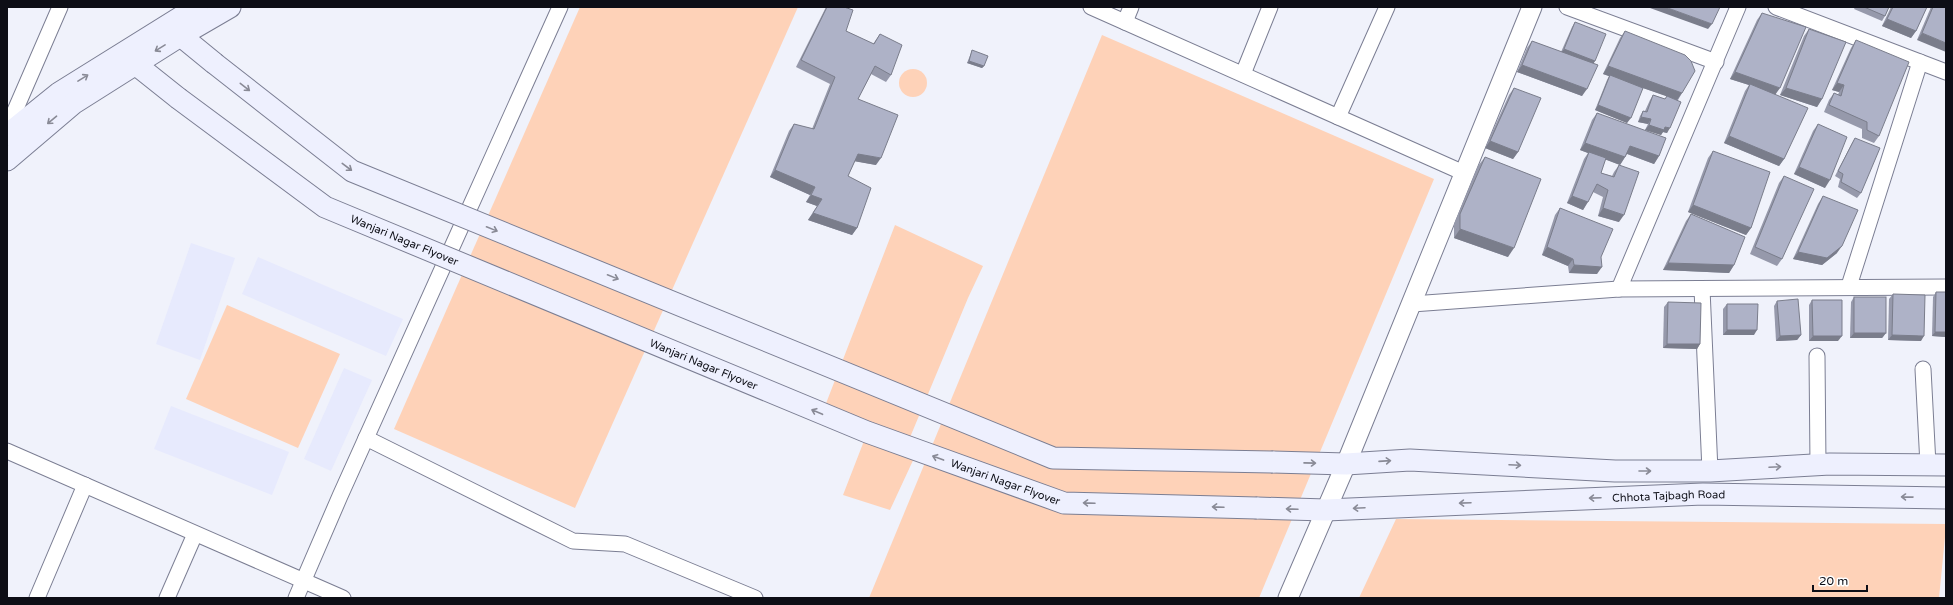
<svg xmlns="http://www.w3.org/2000/svg" width="1953" height="605" font-family="'Varela Round',sans-serif">
	<style>
		.built { fill: #e7eafd }
		.green { fill: #fed2b8 }
		.lines { fill: none; stroke-linecap: round; stroke-linejoin: round }
		.minor-casing { stroke: #7b7e93; stroke-width: 17 }
		.tertiary-casing { stroke: #7b7e93; stroke-width: 21 }
		.secondary-casing { stroke: #7b7e93; stroke-width: 23 }
		.minor { stroke: #fff; stroke-width: 15 }
		.tertiary { stroke: #fff; stroke-width: 19 }
		.secondary { stroke: #eef0fe; stroke-width: 21 }
		.secondary-bridge-casing { stroke: #7b7e93; stroke-width: 23; stroke-linecap: butt }
		.secondary-bridge { stroke: #eef0fe; stroke-width: 21 }
		.wall { fill: #9699ab }
		.shaded-wall { fill: #7a7d8b }
		.building { fill: #aeb2c7; stroke: #7a7d8b }
		.oneway { stroke: #898a96 }
		.labels { text-anchor: middle; dominant-baseline: central; stroke-width: 3; stroke-linejoin: round; paint-order: stroke }
		.street-label { font-size: 11px; fill: #0d0e16; stroke: #fff }
	</style>
	<rect width="100%" height="100%" fill="#f0f2fb"/>
	<g class="built">
		<polygon points="191,243 235,258 200,360 156,344"/>
		<polygon points="258,257 403,319 386,356 242,294"/>
		<polygon points="344,368 372,380 331,471 304,459"/>
		<polygon points="171,406 289,452 272,495 154,449"/>
	</g>
	<g class="green">
		<polygon points="580,7 798,7 575,508 394,429"/>
		<polygon points="1102,35 1434,179 1259,598 869,598"/>
		<circle cx="913" cy="83" r="14"/>
		<polygon points="895,225 983,266 968,298 906,447 916,454 890,510 843,495 869,428 825,406"/>
		<polygon points="227,305 340,354 298,448 186,399"/>
		<polygon points="1396,519 1946,524 1946,527 1939,598 1359,598"/>
	</g>
	<g class="lines">
		<g class="minor-casing">
			<g id="minor">
				<polyline points="1091,7 1464,173"/>
				<polyline points="1567,7 1716,62"/>
				<polyline points="1738,7 1619,289 1946,287"/>
				<polyline points="1776,7 1946,72"/>
				<polyline points="1125,22 1131,7"/>
				<polyline points="1243,74 1270,7"/>
				<polyline points="1338,117 1387,7"/>
				<polyline points="7,129 60,7"/>
				<polyline points="1849,286 1920,62"/>
				<polyline points="1702,289 1710,471"/>
				<polyline points="1412,304 1619,289"/>
				<polyline points="1817,356 1818,465"/>
				<polyline points="1923,369 1928,465"/>
				<polyline points="366,438 573,541 625,544 755,598"/>
				<polyline points="7,451 343,598"/>
				<polyline points="37,598 85,485"/>
				<polyline points="167,598 195,534"/>
				<polyline points="296,598 340,496 560,7"/>
			</g>
		</g>
		<g class="tertiary-casing">
			<polyline id="tertiary" points="1288,598 1346,464 1532,7"/>
		</g>
		<g class="secondary-casing">
			<g id="secondary">
				<polyline points="170,27 214,63"/>
				<polyline points="124,55 178,98"/>
				<polyline points="7,135 59,93 197,7"/>
				<polyline points="7,160 74,103 180,36 230,7"/>
				<polyline points="1273,462 1346,464 1410,460 1615,471 1710,471 1830,464 1946,465"/>
				<path id="s1" d="M1257,508L1326,510L1703,494L1946,498"/>
			</g>
		</g>
		<use href="#minor" class="minor"/>
		<use href="#tertiary" class="tertiary"/>
		<use href="#secondary" class="secondary"/>
		<g class="secondary-bridge-casing">
			<g id="secondary-bridge">
				<polyline points="214,63 352,171 1053,458 1273,462"/>
				<path id="s2" d="M178,98L325,207L867,432L1064,503L1257,508"/>
			</g>
		</g>
		<use href="#secondary-bridge" class="secondary-bridge"/>
	</g>
	<g class="wall">
		<polygon points="826,7 844,7 846,31 873,44 880,34 891,75 886,82 871,74 858,99 876,165 855,161 848,176 857,228 852,235 808,220 817,206 806,202 810,195 770,177 789,131 794,124 812,129 830,84 796,67"/>
		<polygon points="1855,7 1889,7 1885,16 1882,21 1854,9"/>
		<polygon points="1891,7 1927,7 1916,31 1911,38 1882,26"/>
		<polygon points="1931,7 1946,7 1917,40"/>
		<polygon points="1762,13 1775,94 1784,159 1779,166 1724,143 1745,91 1749,85 1730,79 1757,20"/>
		<polygon points="1575,22 1595,61 1593,63 1582,96 1517,72 1527,48 1532,41 1561,52 1572,27"/>
		<polygon points="1809,29 1822,99 1817,107 1780,95 1804,36"/>
		<polygon points="1625,31 1682,93 1678,100 1667,133 1663,132 1661,135 1645,130 1648,124 1638,122 1640,116 1643,111 1645,111 1650,100 1653,95 1665,99 1667,96 1643,88 1627,123 1595,110 1607,80 1609,76 1603,74 1620,38"/>
		<polygon points="1856,40 1879,136 1874,143 1862,138 1862,129 1824,112 1829,100 1834,93 1838,95 1839,92 1832,90 1851,48"/>
		<polygon points="972,50 984,66 982,68 967,63 971,53"/>
		<polygon points="1514,88 1518,152 1513,159 1485,148 1509,95"/>
		<polygon points="1597,113 1659,156 1654,164 1627,154 1620,165 1605,159 1601,173 1612,176 1614,172 1619,165 1619,222 1598,216 1603,197 1593,192 1583,210 1567,203 1584,159 1588,153 1580,150 1592,120"/>
		<polygon points="1818,124 1825,188 1794,174 1813,131"/>
		<polygon points="1855,138 1861,193 1857,198 1838,187 1840,179 1835,176 1852,143"/>
		<polygon points="1713,151 1751,228 1746,235 1688,212 1708,158"/>
		<polygon points="1485,157 1508,257 1454,238 1454,224 1478,166"/>
		<polygon points="1784,176 1782,259 1777,266 1750,254 1779,183"/>
		<polygon points="1823,196 1837,253 1822,265 1793,259 1818,204"/>
		<polygon points="1560,208 1601,257 1597,274 1569,273 1568,266 1542,255 1555,215"/>
		<polygon points="1691,214 1734,265 1729,273 1663,270 1686,221"/>
		<polygon points="1936,292 1946,292 1946,337 1932,336 1933,297"/>
		<polygon points="1893,294 1921,341 1888,340 1889,299"/>
		<polygon points="1854,297 1886,333 1882,338 1850,338 1851,302"/>
		<polygon points="1812,300 1838,341 1809,341 1809,305"/>
		<polygon points="1777,301 1801,335 1797,340 1776,341 1774,306"/>
		<polygon points="1668,302 1700,344 1697,349 1663,348 1664,307"/>
		<polygon points="1727,304 1754,335 1723,335 1723,309"/>
	</g>
	<g class="shaded-wall">
		<polygon points="1650,7 1665,7 1712,24 1708,29 1650,8"/>
		<polygon points="1887,19 1916,31 1911,38 1882,26"/>
		<polygon points="1922,33 1946,43 1946,52 1917,40"/>
		<polygon points="1564,49 1595,61 1592,66 1560,54"/>
		<polygon points="969,61 984,66 982,68 967,63"/>
		<polygon points="1522,65 1587,89 1582,96 1517,72"/>
		<polygon points="1608,66 1682,93 1677,100 1603,74"/>
		<polygon points="1735,72 1780,88 1775,95 1750,84 1749,85 1730,79"/>
		<polygon points="1837,83 1844,85 1839,92 1832,90"/>
		<polygon points="1786,88 1822,99 1817,107 1780,95"/>
		<polygon points="1598,105 1631,118 1627,123 1595,110"/>
		<polygon points="1641,117 1651,119 1648,124 1638,122"/>
		<polygon points="1649,125 1665,127 1670,128 1667,133 1663,132 1661,135 1645,130"/>
		<polygon points="1729,136 1784,159 1779,166 1724,143"/>
		<polygon points="1490,141 1518,152 1513,159 1485,148"/>
		<polygon points="1585,143 1625,157 1620,165 1580,150"/>
		<polygon points="1630,146 1659,156 1654,164 1625,153"/>
		<polygon points="858,154 881,158 876,165 853,161"/>
		<polygon points="1799,167 1830,180 1825,188 1794,174"/>
		<polygon points="775,170 815,187 810,195 770,177"/>
		<polygon points="811,195 822,199 817,206 806,202"/>
		<polygon points="1572,196 1588,202 1583,210 1567,203"/>
		<polygon points="1693,205 1751,228 1746,235 1688,212"/>
		<polygon points="1603,208 1624,215 1619,222 1598,216"/>
		<polygon points="813,213 857,228 852,235 808,220"/>
		<polygon points="1460,229 1514,248 1508,257 1454,238"/>
		<polygon points="1842,246 1837,253 1822,265 1793,259 1798,252"/>
		<polygon points="1547,247 1573,259 1568,266 1542,255"/>
		<polygon points="1668,263 1734,265 1729,273 1663,270"/>
		<polygon points="1574,265 1602,267 1597,274 1569,273"/>
		<polygon points="1727,330 1757,330 1754,335 1723,335"/>
		<polygon points="1935,332 1946,332 1946,337 1932,336"/>
		<polygon points="1854,333 1886,333 1882,338 1850,338"/>
		<polygon points="1801,335 1797,340 1776,341 1780,336"/>
		<polygon points="1892,335 1924,336 1921,341 1888,340"/>
		<polygon points="1813,336 1842,336 1838,341 1809,341"/>
		<polygon points="1667,344 1700,344 1697,349 1663,348"/>
	</g>
	<g class="building">
		<polygon points="827,7 844,7 853,10 846,31 874,44 880,34 902,45 891,75 875,66 858,99 898,115 881,158 858,154 848,176 871,188 857,228 813,213 822,199 811,195 815,187 775,170 794,124 814,129 835,77 801,60"/>
		<polygon points="1665,7 1720,7 1712,24"/>
		<polygon points="1864,7 1889,7 1885,16"/>
		<polygon points="1893,7 1927,7 1916,31 1887,19"/>
		<polygon points="1933,7 1946,7 1946,43 1922,33"/>
		<polygon points="1762,13 1806,27 1780,88 1735,72"/>
		<polygon points="1575,22 1606,34 1595,61 1564,49"/>
		<polygon points="1809,29 1846,42 1822,99 1786,88"/>
		<polygon points="1625,31 1685,55 1691,61 1695,71 1682,93 1608,66"/>
		<polygon points="1856,40 1909,62 1879,136 1867,130 1867,122 1829,105 1834,93 1841,96 1844,85 1837,83"/>
		<polygon points="1532,41 1598,65 1587,89 1522,65"/>
		<polygon points="972,50 988,56 984,66 969,61"/>
		<polygon points="1610,75 1643,88 1631,118 1598,105"/>
		<polygon points="1750,84 1808,108 1784,159 1729,136"/>
		<polygon points="1514,88 1541,98 1518,152 1490,141"/>
		<polygon points="1653,95 1665,99 1667,96 1681,102 1670,128 1665,127 1664,130 1649,125 1651,119 1641,117 1643,111 1647,112"/>
		<polygon points="1597,113 1666,138 1659,156 1630,146 1625,157 1585,143"/>
		<polygon points="1818,124 1847,137 1830,180 1799,167"/>
		<polygon points="1855,138 1880,148 1861,193 1841,182 1843,174 1838,171"/>
		<polygon points="1713,151 1770,172 1751,228 1693,205"/>
		<polygon points="1589,152 1606,158 1601,173 1614,177 1619,165 1639,172 1624,215 1603,208 1608,190 1597,184 1588,202 1572,196"/>
		<polygon points="1485,157 1541,179 1514,248 1460,229 1460,214"/>
		<polygon points="1784,176 1814,189 1782,259 1755,247"/>
		<polygon points="1823,196 1858,210 1842,246 1827,258 1798,252"/>
		<polygon points="1560,208 1613,229 1601,257 1602,267 1574,265 1573,259 1547,247"/>
		<polygon points="1691,214 1745,237 1734,265 1668,263"/>
		<polygon points="1936,292 1946,292 1946,332 1935,332"/>
		<polygon points="1893,294 1925,295 1924,336 1892,335"/>
		<rect x="1854" y="297" width="32" height="36"/>
		<polygon points="1798,299 1801,335 1780,336 1777,301"/>
		<polygon points="1812,300 1842,300 1842,336 1813,336"/>
		<polygon points="1668,302 1701,303 1700,344 1667,344"/>
		<polygon points="1727,304 1758,304 1757,330 1727,330"/>
	</g>
	<defs><path id="oneway-shaft" d="M-6 0H5M1.5-3L5.5 0L1.5 3" fill="none" stroke-width="1.6" stroke-linecap="round" stroke-linejoin="round"/></defs>
	<g class="oneway">
		<use href="#oneway-shaft" transform="translate(160 48) rotate(148)"/>
		<use href="#oneway-shaft" transform="translate(83 78) rotate(-32)"/>
		<use href="#oneway-shaft" transform="translate(245 87) rotate(38)"/>
		<use href="#oneway-shaft" transform="translate(52 120) rotate(140)"/>
		<use href="#oneway-shaft" transform="translate(347 167) rotate(37)"/>
		<use href="#oneway-shaft" transform="translate(492 229) rotate(22)"/>
		<use href="#oneway-shaft" transform="translate(613 277) rotate(22)"/>
		<use href="#oneway-shaft" transform="translate(817 412) rotate(-157)"/>
		<use href="#oneway-shaft" transform="translate(938 458) rotate(-160)"/>
		<use href="#oneway-shaft" transform="translate(1385 461) rotate(-4)"/>
		<use href="#oneway-shaft" transform="translate(1310 463) rotate(1)"/>
		<use href="#oneway-shaft" transform="translate(1515 465) rotate(3)"/>
		<use href="#oneway-shaft" transform="translate(1775 467) rotate(-3)"/>
		<use href="#oneway-shaft" transform="translate(1645 471)"/>
		<use href="#oneway-shaft" transform="translate(1907 497) rotate(-179)"/>
		<use href="#oneway-shaft" transform="translate(1595 498) rotate(178)"/>
		<use href="#oneway-shaft" transform="translate(1089 503) rotate(-178)"/>
		<use href="#oneway-shaft" transform="translate(1465 503) rotate(178)"/>
		<use href="#oneway-shaft" transform="translate(1218 507) rotate(-178)"/>
		<use href="#oneway-shaft" transform="translate(1359 508) rotate(177)"/>
		<use href="#oneway-shaft" transform="translate(1292 509) rotate(-178)"/>
	</g>
	<g class="labels">
		<g class="street-label">
			<text stroke="none"><textPath href="#s2" startOffset="269">Wanjari Nagar Flyover</textPath></text>
			<text stroke="none"><textPath href="#s2" startOffset="593">Wanjari Nagar Flyover</textPath></text>
			<text stroke="none"><textPath href="#s2" startOffset="917">Wanjari Nagar Flyover</textPath></text>
			<text stroke="none"><textPath href="#s1" startOffset="412">Chhota Tajbagh Road</textPath></text>
		</g>
	</g>
	<rect width="1953" height="605" fill="none" stroke="#0d0e16" stroke-width="16"/>
	<path d="M1813 585v6h54v-6" fill="none" stroke="#0d0e16" stroke-width="2"/>
	<text x="1819" y="585" font-size="12" fill="#0d0e16" stroke="#ffffff" stroke-width="3" paint-order="stroke">20 m</text>
</svg>
